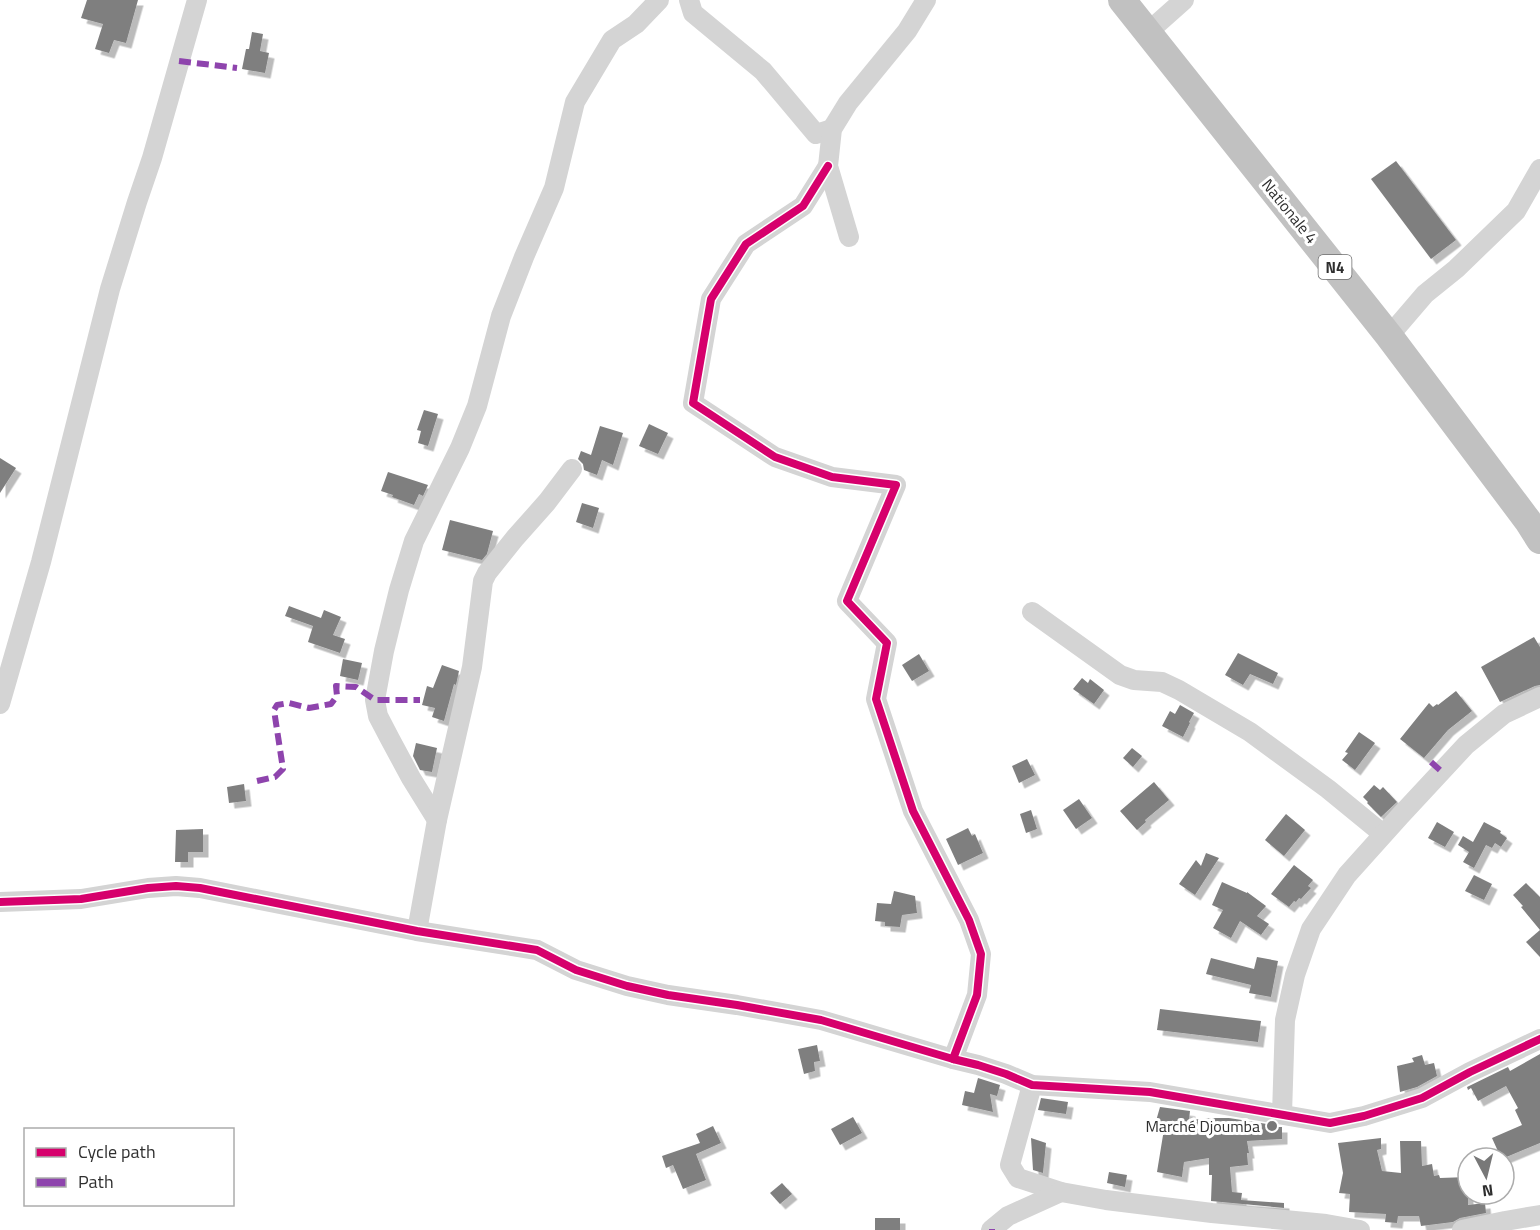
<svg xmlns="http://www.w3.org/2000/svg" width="1540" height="1230" font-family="'Titillium Web',sans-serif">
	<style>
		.building { fill: #7f7f7f; filter: url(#shadow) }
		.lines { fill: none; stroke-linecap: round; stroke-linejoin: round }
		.minor { stroke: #d4d4d4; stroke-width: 20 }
		.highway { stroke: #c1c1c1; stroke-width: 28 }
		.quiet { stroke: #8e44ad; stroke-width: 6; stroke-dasharray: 12 6; stroke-linecap: butt }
		.cycleway-casing { stroke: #fff; stroke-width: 11 }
		.cycleway { stroke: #d6006c; stroke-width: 8 }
		.poi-dot { fill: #787878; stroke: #fff; stroke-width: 2 }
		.labels { text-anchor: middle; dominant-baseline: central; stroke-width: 6; stroke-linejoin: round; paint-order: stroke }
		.shield { fill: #fff; stroke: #6d6d6d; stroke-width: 1.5 }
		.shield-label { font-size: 15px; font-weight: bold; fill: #2f2f2f }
		.street-label { font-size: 16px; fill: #2f2f2f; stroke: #fff }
		.poi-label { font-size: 16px; fill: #2f2f2f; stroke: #fff; text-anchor: end }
	</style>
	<defs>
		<filter id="shadow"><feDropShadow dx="5.5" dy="5.5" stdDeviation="0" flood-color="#0004"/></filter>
	</defs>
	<rect width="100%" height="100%" fill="#fff"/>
	<g class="building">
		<polygon points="87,0 138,0 126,43 114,40 109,53 95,49 103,24 81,18"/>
		<polygon points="252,32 263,34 260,51 269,53 265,73 242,69 246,49 249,49"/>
		<polygon points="1396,161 1456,240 1431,259 1371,179"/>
		<polygon points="424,410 438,414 428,446 418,443 421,431 417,430"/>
		<polygon points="649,424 668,433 658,454 639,446"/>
		<polygon points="600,426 623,433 613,465 602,460 597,475 584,470 583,464 578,459 581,451 591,455"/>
		<polygon points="0,458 16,468 0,493"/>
		<polygon points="388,472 428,485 423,496 419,494 414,505 392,497 393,495 381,491"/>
		<polygon points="582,503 599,508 593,528 576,522"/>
		<polygon points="450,520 493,531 487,554 482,560 442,550"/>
		<polygon points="289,606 321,618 324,610 341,617 333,635 345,639 340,653 308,642 313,626 285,616"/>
		<polygon points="1534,637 1540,647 1540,685 1535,686 1500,702 1481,667"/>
		<polygon points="1238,653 1278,673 1273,684 1250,674 1243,685 1225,675"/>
		<polygon points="919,654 929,671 912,681 902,665"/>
		<polygon points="343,659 362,663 358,680 340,676"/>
		<polygon points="442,665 459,671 456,685 454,684 444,721 432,717 435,708 422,705 427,686 433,688"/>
		<polygon points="1082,678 1088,683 1090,679 1104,690 1094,704 1073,689"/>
		<polygon points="1456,691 1472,711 1448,730 1424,758 1400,739 1429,703 1433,707 1437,704 1438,705"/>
		<polygon points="1180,705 1194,713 1189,722 1190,723 1183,737 1162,726 1170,711 1175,714"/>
		<polygon points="1359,732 1375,743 1355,770 1342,760 1348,753 1345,752"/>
		<polygon points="416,743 437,748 432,772 420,770 413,756"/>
		<polygon points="1132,748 1142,756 1133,767 1123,758"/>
		<polygon points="1027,759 1035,775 1019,783 1012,766"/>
		<polygon points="1154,782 1169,800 1145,820 1146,822 1137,830 1120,811"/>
		<polygon points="244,784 246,801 229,803 227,787"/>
		<polygon points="1374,785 1380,790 1383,787 1397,802 1381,817 1367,803 1368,802 1363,797"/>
		<polygon points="1079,799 1092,818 1076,829 1063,810"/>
		<polygon points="1031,810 1037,829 1026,833 1020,814"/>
		<polygon points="1286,814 1305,830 1284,856 1265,840"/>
		<polygon points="1437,822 1454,832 1445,847 1428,838"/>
		<polygon points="1484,822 1501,831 1500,833 1507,838 1501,847 1495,843 1492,848 1486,845 1474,868 1463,862 1469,852 1458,845 1463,836 1473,842"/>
		<polygon points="968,828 972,836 975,834 983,853 958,865 946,839"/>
		<polygon points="203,829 203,852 188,852 188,862 175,862 176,830"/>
		<polygon points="1206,853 1219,858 1195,895 1179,884 1196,860 1201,866"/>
		<polygon points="1294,865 1313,880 1308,886 1311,888 1301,899 1299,898 1296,902 1294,901 1289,907 1271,894"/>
		<polygon points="1474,875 1492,884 1484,900 1465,891"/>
		<polygon points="1222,882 1247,893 1247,892 1266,906 1257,916 1269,924 1261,935 1240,921 1231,938 1213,928 1223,910 1212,905"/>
		<polygon points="1526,883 1540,897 1540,930 1521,907 1523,906 1513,895"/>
		<polygon points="894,891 915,896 917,913 902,915 900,927 885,926 885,922 875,921 877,903 891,904"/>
		<polygon points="1540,930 1540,957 1526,942"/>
		<polygon points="1257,957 1278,961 1271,997 1249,993 1251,985 1206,974 1211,958 1254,969"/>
		<polygon points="1160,1009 1261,1021 1258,1042 1157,1030"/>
		<polygon points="817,1045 820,1061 814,1062 815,1071 804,1074 798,1049"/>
		<polygon points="1540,1054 1540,1143 1504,1158 1501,1158 1492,1138 1522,1125 1515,1110 1518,1108 1506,1086 1478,1101 1471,1088 1468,1090 1467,1087 1508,1067 1510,1071"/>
		<polygon points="1422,1055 1425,1065 1434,1063 1437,1076 1417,1087 1400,1092 1397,1066 1414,1062 1412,1058"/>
		<polygon points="978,1078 1000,1085 997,1096 990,1094 993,1112 962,1105 965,1091 974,1093"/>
		<polygon points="1041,1098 1068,1102 1066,1114 1038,1110"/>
		<polygon points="1160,1107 1190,1111 1189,1120 1212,1118 1229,1118 1267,1124 1267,1127 1282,1127 1282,1139 1247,1141 1249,1153 1247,1153 1248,1165 1230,1167 1232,1192 1242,1193 1241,1200 1284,1203 1284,1208 1211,1201 1212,1175 1209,1175 1209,1158 1184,1162 1182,1177 1157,1172 1165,1123 1156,1121"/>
		<polygon points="853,1117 862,1133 840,1145 831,1129"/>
		<polygon points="713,1126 721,1143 696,1154 706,1180 683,1189 673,1165 666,1168 662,1156 700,1143 696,1134"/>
		<polygon points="1031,1138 1046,1143 1043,1173 1033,1170"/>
		<polygon points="1381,1138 1381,1149 1377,1150 1382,1171 1401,1173 1400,1141 1421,1141 1422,1166 1432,1164 1434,1176 1439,1175 1440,1178 1468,1177 1468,1205 1485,1203 1486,1213 1460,1218 1453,1222 1421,1226 1419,1216 1398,1216 1397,1223 1385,1222 1386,1214 1349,1212 1350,1194 1339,1193 1343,1173 1338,1143"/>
		<polygon points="1109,1172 1127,1175 1125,1187 1107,1183"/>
		<polygon points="782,1183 792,1194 780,1204 770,1193"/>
		<rect x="875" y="1218" width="25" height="12"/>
	</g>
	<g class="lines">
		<g class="minor">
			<polyline points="689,0 693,13 763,71 816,134 832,129"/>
			<polyline points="1148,32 1184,0"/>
			<polyline points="828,166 803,206 746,244 711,299 693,403 775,457 832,477 896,485 847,601 887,643 876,699 913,811 969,920 981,954 977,995 953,1059"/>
			<polyline points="849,237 828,166 832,129 848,103 907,31 926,0"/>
			<polyline points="1389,336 1425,294 1456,269 1516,211 1540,169"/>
			<polyline points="1032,612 1120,675 1134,680 1162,682 1179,690 1250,732 1328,789 1383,834"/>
			<polyline points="0,704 41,562 110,289 137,202 152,158 197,0"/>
			<polyline points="437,820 411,778 390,739 378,716 375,700 384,651 399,590 414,541 460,448 477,406 501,316 524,257 554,188 575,102 612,40 636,24 659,0"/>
			<polyline points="0,902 81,899 148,888 176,886 200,888 417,931 537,950 576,970 627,986 668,995 737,1005 821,1020 953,1059 978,1065 1006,1074 1032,1085 1150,1092 1330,1123 1364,1116 1422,1098 1470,1072 1540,1039"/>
			<polyline points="417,931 437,820 472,667 483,581 487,573 515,538 547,502 572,469"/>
			<polyline points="1032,1085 1010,1165 1018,1178 1061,1192 1106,1200 1212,1213 1326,1224 1360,1230"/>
			<polyline points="1282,1114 1285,1020 1295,975 1311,929 1347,875 1400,816 1466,745 1504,714 1540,697"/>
			<polyline points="991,1230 1008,1216 1061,1192"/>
			<polyline points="1462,1230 1505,1221 1540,1215"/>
		</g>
		<polyline class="highway" points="1122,0 1389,336 1528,521 1540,540"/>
		<g class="quiet">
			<polyline points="179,61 237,68"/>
			<polyline points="1431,762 1442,772"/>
			<polyline points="257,781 275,777 283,769 274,710 277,705 289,703 309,708 331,704 337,696 336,686 356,687 375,700 420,700"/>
			<polyline points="992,1229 992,1230"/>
		</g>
		<g class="cycleway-casing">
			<g id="cycleway">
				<polyline points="828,166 803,206 746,244 711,299 693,403 775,457 832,477 896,485 847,601 887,643 876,699 913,811 969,920 981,954 977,995 953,1059"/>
				<polyline points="0,902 81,899 148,888 176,886 200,888 417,931 537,950 576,970 627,986 668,995 737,1005 821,1020 953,1059 978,1065 1006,1074 1032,1085 1150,1092 1330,1123 1364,1116 1422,1098 1470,1072 1540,1039"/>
			</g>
		</g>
		<use href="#cycleway" class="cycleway"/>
	</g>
	<circle class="poi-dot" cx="1272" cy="1126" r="6"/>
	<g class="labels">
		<rect class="shield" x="1318.5" y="255" width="33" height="24" rx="4.5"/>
		<g class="shield-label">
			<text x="1335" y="267">N4</text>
		</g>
		<g class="street-label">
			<text transform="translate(1290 211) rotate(51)">Nationale 4</text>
		</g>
		<g class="poi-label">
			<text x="1260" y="1126">Marché Djoumba</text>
		</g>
	</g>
	<rect x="24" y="1128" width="210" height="78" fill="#ffffff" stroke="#acacac" stroke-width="1.5"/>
	<rect x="36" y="1148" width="30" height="9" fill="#d6006c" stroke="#acacac" stroke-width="1.5"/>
	<text x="78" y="1158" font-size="18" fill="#2f2f2f">Cycle path</text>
	<rect x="36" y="1178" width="30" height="9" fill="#8e44ad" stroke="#acacac" stroke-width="1.5"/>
	<text x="78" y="1188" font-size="18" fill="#2f2f2f">Path</text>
	<g transform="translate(1486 1176) rotate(173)"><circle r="28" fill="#ffffff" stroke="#acacac" stroke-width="1.5"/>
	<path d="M0-4.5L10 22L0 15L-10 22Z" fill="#787878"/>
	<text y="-9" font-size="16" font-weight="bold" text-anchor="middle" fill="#2f2f2f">N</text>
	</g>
</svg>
